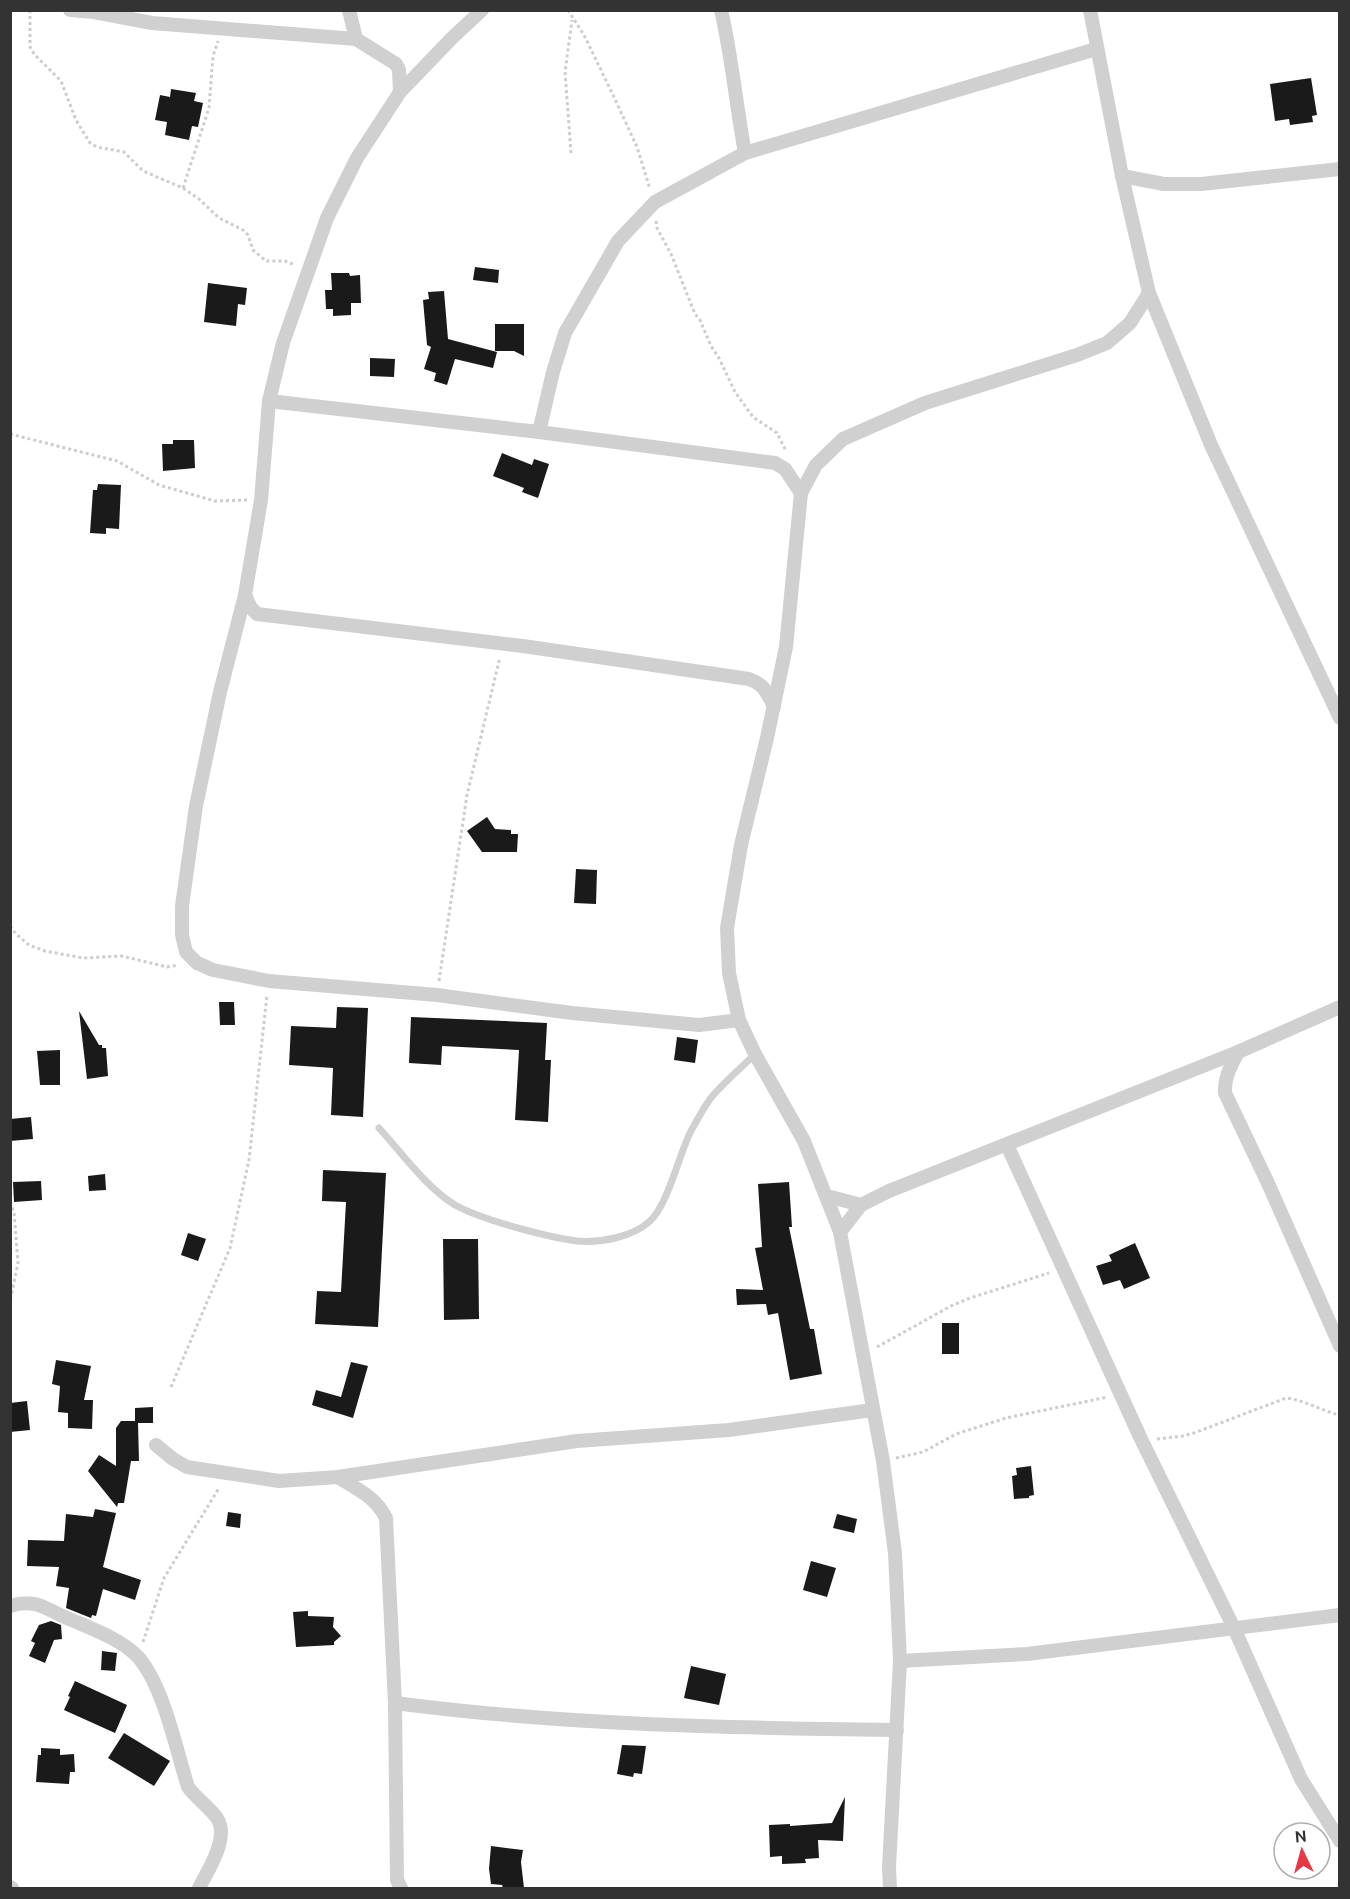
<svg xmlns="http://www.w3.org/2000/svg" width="1350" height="1899" font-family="Ubuntu,sans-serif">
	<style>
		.building { fill: #1a1a1a }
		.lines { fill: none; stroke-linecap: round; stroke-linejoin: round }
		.path { stroke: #cdcdcd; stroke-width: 3; stroke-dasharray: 3 3; stroke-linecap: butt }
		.service { stroke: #d0d0d0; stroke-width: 7 }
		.minor { stroke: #d0d0d0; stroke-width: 14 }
	</style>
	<rect width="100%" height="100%" fill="#fff"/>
	<g class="building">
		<polygon points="1311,78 1317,115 1312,116 1313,122 1290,125 1289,119 1275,121 1270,84"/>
		<polygon points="171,89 196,93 194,101 203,103 198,127 192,126 189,140 165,135 167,122 155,120 160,95 170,97"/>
		<polygon points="475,267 499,270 498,283 473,280"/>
		<polygon points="331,273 349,273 350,276 360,275 361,303 351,303 351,315 333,316 333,309 326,309 325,290 332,290"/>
		<polygon points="208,283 247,288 245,305 238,304 236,326 204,322"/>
		<polygon points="444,291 448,339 497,352 493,368 455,359 447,385 434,381 436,373 424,369 431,347 427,345 423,300 429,299 428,292"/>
		<polygon points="495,324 524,324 524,356 514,351 495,351"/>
		<polygon points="370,358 395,359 394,377 370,376"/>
		<polygon points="173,440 194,440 195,468 163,471 162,444 173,444"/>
		<polygon points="502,453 532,465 534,459 549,464 538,498 522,492 524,488 493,476"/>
		<polygon points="98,484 121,485 119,529 106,528 106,534 90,533 93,490 97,490"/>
		<polygon points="487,817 495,829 511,830 511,834 518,834 517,852 482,852 467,831"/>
		<polygon points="576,869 597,870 596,904 574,903"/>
		<polygon points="219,1002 234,1002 235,1025 220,1025"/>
		<polygon points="337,1007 368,1008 363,1117 331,1115 333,1068 289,1065 291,1026 336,1028"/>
		<polygon points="79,1011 99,1045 102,1045 102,1048 106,1048 108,1076 87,1079"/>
		<polygon points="411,1017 547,1023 545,1060 551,1060 548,1122 515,1120 519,1050 442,1046 441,1065 409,1063"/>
		<polygon points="677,1037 698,1040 695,1063 674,1060"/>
		<polygon points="60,1050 60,1085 40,1085 37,1051"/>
		<polygon points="31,1117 33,1139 10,1141 10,1119"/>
		<polygon points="323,1170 386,1173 378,1327 315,1324 317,1291 341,1292 346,1202 322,1201"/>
		<polygon points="105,1174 106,1190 89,1191 88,1176"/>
		<polygon points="41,1181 42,1200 14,1202 13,1182"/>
		<polygon points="789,1182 792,1227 789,1227 810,1329 814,1329 822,1374 790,1380 778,1313 768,1315 766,1304 737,1305 736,1289 763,1290 755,1248 762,1247 758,1184"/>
		<polygon points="188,1233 206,1239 198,1261 181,1255"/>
		<polygon points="443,1239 478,1239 479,1319 444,1320"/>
		<polygon points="1135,1243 1150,1278 1124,1289 1120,1280 1103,1285 1096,1266 1112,1261 1109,1255"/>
		<rect x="942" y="1323" width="17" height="31"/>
		<polygon points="56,1360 91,1366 84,1400 93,1400 92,1429 68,1428 68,1413 58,1412 60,1386 52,1384"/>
		<polygon points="351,1362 368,1366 353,1418 312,1405 316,1390 341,1397"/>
		<polygon points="27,1401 30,1430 10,1432 10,1403"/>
		<polygon points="153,1407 153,1423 138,1423 139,1461 131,1461 124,1503 118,1503 117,1507 88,1471 99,1455 116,1466 116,1428 121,1421 135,1421 135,1408"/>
		<polygon points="1031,1466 1034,1495 1029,1496 1029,1498 1014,1499 1012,1476 1017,1475 1016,1468"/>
		<polygon points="95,1509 116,1513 103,1567 141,1580 135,1600 103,1589 96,1616 92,1615 91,1618 66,1608 69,1588 56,1586 59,1567 27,1566 28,1540 64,1541 66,1514 93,1517"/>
		<polygon points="228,1512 241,1514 240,1528 226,1526"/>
		<polygon points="837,1514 857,1519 854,1533 833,1528"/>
		<polygon points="811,1561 836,1568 827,1597 803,1590"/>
		<polygon points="308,1611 308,1616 334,1617 333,1627 341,1636 334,1642 334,1645 296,1647 293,1612"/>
		<polygon points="51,1621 61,1625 62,1639 54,1640 45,1663 29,1656 35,1643 31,1641 39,1625"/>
		<polygon points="102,1651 117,1653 115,1671 101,1670"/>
		<polygon points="691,1666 726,1674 719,1705 684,1698"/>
		<polygon points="75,1681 127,1705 115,1733 64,1710 70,1697 68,1696"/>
		<polygon points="124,1733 170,1761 154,1786 108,1758"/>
		<polygon points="622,1745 646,1746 642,1774 634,1773 633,1777 617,1774"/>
		<polygon points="41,1748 60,1749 60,1755 74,1754 75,1772 70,1772 69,1784 36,1782 38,1755 41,1755"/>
		<polygon points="845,1797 843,1841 818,1840 819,1858 805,1859 806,1863 782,1864 782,1856 770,1857 769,1825 790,1824 790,1826 832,1823"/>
		<polygon points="491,1846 523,1850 521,1862 524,1888 503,1888 502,1885 491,1884 489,1869"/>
	</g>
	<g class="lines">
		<g class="path">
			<polyline points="30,10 30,47 34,54 61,81 76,120 90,143 97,147 124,152 143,171 183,188 199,199 219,218 243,230 248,235 253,250 266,261 285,261 295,265"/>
			<polyline points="568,10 584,35 614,97 637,147 650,189"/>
			<polyline points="571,153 565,72 572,20"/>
			<polyline points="183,188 209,108 213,56 218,41"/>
			<polyline points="656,221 657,228 671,254 695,314 700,320 711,346 719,358 735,392 753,417 777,433 786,451"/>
			<polyline points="10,434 117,461 159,485 215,501 247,500"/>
			<polyline points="10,926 16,934 29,945 45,951 83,958 122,956 167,967 178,965"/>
			<polyline points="439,981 467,795 500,657"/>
			<polyline points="10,1202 14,1212 18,1263 10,1302"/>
			<polyline points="877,1347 951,1306 970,1298 1049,1273"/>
			<polyline points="171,1387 230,1248 249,1160 267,995"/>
			<path d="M1157,1439L1183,1436L1194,1433L1286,1398C1305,1400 1321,1411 1340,1415"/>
			<polyline points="896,1458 923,1452 956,1434 1006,1418 1108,1397"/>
			<polyline points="143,1642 164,1578 219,1488"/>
		</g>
		<path class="service" d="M379,1128C401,1152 427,1188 455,1205C482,1220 547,1237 577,1241C601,1243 633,1237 650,1221C668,1205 679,1154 691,1131C697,1120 703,1109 710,1099C723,1083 740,1069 755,1054"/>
		<g class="minor">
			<polyline points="70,10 94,12 152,23 356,39"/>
			<polyline points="349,10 356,39 396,64 399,70 400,92"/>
			<polyline points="482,10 452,38 400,92 357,158 327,218 283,343 269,401 261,500 245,595 220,692 196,806 182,906 182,935 186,952 197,963 213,970 269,981 437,995 572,1013 699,1025 739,1020"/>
			<path d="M721,10C732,57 736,105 745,153"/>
			<polyline points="1090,10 1122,176 1149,293 1211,445 1340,718"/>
			<polyline points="1122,176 1164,184 1201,184 1340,169"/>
			<polyline points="269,401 539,432 775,463 785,469 801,493"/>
			<polyline points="539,432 553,372 565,333 618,241 655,202 745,153 1096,49"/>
			<path d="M245,595L251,608L257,614L523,646L749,679C765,685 766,692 774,706"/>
			<path d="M1238,1052C1231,1066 1224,1077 1225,1093L1267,1181L1340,1346"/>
			<polyline points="1007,1145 1141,1439 1234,1628 1301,1779 1340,1841"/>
			<polyline points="827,1196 861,1205"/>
			<polyline points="840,1232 861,1205 889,1191 1238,1052 1340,1007"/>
			<polyline points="156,1445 173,1459 187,1467 279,1481 338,1477 577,1441 729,1430 872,1410"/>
			<path d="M338,1477C357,1489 376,1497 386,1518L395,1703L397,1880L401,1888"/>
			<path d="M10,1606C36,1598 45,1609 67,1618C90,1628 122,1639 139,1658C164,1688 176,1749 188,1787C196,1798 209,1807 217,1818C230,1838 208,1870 199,1888"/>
			<polyline points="900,1661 1027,1654 1340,1615"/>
			<path d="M395,1703C562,1725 730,1728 897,1730"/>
			<polyline points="10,1887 12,1888"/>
			<polyline points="890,1888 889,1867 900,1661 895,1553 883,1461 840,1232 804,1141 755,1054 739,1020 729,973 727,928 741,845 767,738 786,647 801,493 816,465 843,439 925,403 1077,355 1107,343 1130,323 1149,293"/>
		</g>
	</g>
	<rect width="1350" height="1899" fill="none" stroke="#333333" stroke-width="24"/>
	<g transform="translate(1302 1851) rotate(355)"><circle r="28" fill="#ffffff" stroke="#adadad" stroke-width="1.5"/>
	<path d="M0-4.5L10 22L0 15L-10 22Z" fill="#e63946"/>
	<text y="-9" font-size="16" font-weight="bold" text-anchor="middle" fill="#333333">N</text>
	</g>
</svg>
